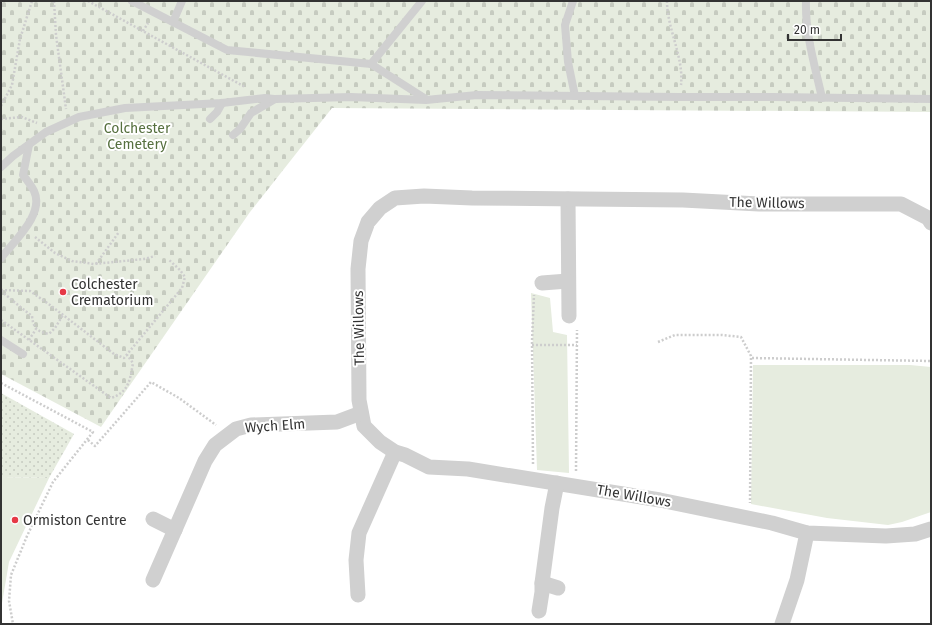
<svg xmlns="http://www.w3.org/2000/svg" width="932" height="625" font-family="'Fira Sans',sans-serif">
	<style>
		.grass { fill: #e6ecdf }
		.cemetery { fill: url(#cemetery-stones) }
		.park { fill: url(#park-dots) }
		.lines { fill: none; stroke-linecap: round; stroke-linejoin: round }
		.path { stroke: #cdcdcd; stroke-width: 2.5; stroke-dasharray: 2 2; stroke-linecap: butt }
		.lane { stroke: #d0d0d0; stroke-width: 8 }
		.street { stroke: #d0d0d0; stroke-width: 15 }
		.poi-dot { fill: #e63946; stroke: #fff; stroke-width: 1.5 }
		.labels { text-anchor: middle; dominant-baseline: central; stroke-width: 4; stroke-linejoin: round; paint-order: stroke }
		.park-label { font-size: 14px; fill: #56703f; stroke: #fff }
		.street-label { font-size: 14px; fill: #333; stroke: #fff }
		.poi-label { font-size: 14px; fill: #333; stroke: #fff; text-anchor: start }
	</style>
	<defs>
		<pattern id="cemetery-stones" width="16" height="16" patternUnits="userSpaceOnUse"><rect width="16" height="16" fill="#e6ecdf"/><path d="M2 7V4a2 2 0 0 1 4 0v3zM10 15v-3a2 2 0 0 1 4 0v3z" fill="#c6cbc0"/></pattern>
		<pattern id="park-dots" width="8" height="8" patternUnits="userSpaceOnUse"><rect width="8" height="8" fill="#e6ecdf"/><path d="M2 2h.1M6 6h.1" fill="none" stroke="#c6cbc0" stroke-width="1.8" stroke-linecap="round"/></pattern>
	</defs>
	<rect width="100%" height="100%" fill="#fff"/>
	<g class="grass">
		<polygon points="531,293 550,298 553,332 567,335 569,473 537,470"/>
		<polygon points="753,365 910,365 931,367 931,512 902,522 888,525 827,518 751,504"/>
		<polygon points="1,477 49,478 9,562 1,609"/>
	</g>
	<polygon class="cemetery" points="1,1 931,1 931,112 332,108 250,212 101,427 1,374"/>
	<polygon class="park" points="1,393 74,434 49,478 1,477"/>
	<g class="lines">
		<g class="path">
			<polyline points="54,1 56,35 66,109"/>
			<polyline points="88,1 245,87"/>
			<path d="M667,1C667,29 684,57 681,85"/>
			<polyline points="143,31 148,23"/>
			<polyline points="1,106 12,85 20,39 32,1"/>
			<polyline points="1,119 22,117 37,123"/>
			<polyline points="1,129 1,130"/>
			<polyline points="35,237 55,253 72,261 94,264 144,259 155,256"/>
			<polyline points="96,264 119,232"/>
			<polyline points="1,290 30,291 50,305 114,354 124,358 182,288 185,277 180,270 168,259"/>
			<path d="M1,291L18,305L32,316C33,327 37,332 49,334L55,328L63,315"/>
			<path d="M1,320L111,398C129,392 130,380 133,363L127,355"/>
			<polyline points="29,340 36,329"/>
			<polyline points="658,342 675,335 722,335 741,337 751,356 750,503"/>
			<polyline points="532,345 577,345"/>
			<polyline points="752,358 931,361"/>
			<polyline points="1,383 93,432 53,482 27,536 11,575 9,601 13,624"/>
			<polyline points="88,440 95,446 151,382 179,398 216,425"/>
			<polyline points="533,464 532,341 534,295"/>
			<polyline points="576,471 577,330"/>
		</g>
		<g class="lane">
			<polyline points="132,1 227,50 371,64 426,99"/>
			<polyline points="573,1 565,25 568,62 575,96"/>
			<path d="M806,1C805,34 815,66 822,98"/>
			<polyline points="173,22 182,1"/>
			<polyline points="371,64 422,1"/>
			<polyline points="210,119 217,112 222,103"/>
			<polyline points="233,135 240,129 251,113 275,99 351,97 426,100 477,95 679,97 773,97 931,99"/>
			<polyline points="1,167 13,156 46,132 79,117 125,108 222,103 265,98 274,99"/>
			<path d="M1,258C14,241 45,214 34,191C31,185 27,180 23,175L29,145"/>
			<polyline points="1,340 23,354"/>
		</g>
		<g class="street">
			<polyline points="568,199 569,316"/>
			<polyline points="931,223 928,218 901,204 759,204 683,200 472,198 424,196 395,198 380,208 368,222 361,241 358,269 359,400 364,426 380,442 395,452 405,455 429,467 468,469 660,500 772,523 807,533 886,536 915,534 931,529"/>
			<polyline points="542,283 568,281"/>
			<polyline points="153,519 175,530"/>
			<polyline points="153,580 205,461 215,445 236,429 251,425 337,422 361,413"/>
			<polyline points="542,583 558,588"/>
			<polyline points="358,595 356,560 359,533 395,452"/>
			<polyline points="539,611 542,592 542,583 552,508 557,483"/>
			<polyline points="782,624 797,580 807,533"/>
		</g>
	</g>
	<g class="poi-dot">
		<circle cx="63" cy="292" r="4"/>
		<circle cx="15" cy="520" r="4"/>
	</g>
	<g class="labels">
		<g class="park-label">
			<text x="137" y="128">Colchester<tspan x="137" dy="16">Cemetery</tspan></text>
		</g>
		<g class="street-label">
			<text transform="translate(767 203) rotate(1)">The Willows</text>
			<text transform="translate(359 328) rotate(-91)">The Willows</text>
			<text transform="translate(275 426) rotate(-4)">Wych Elm</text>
			<text transform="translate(634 496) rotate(10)">The Willows</text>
		</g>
		<g class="poi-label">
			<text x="71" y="284">Colchester<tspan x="71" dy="16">Crematorium</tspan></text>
			<text x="23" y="520">Ormiston Centre</text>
		</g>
	</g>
	<rect width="932" height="625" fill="none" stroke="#333333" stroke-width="4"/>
	<path d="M788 34v6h53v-6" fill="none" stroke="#333333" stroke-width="2"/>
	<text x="794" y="34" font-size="12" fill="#333333" stroke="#ffffff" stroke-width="3" paint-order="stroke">20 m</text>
</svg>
